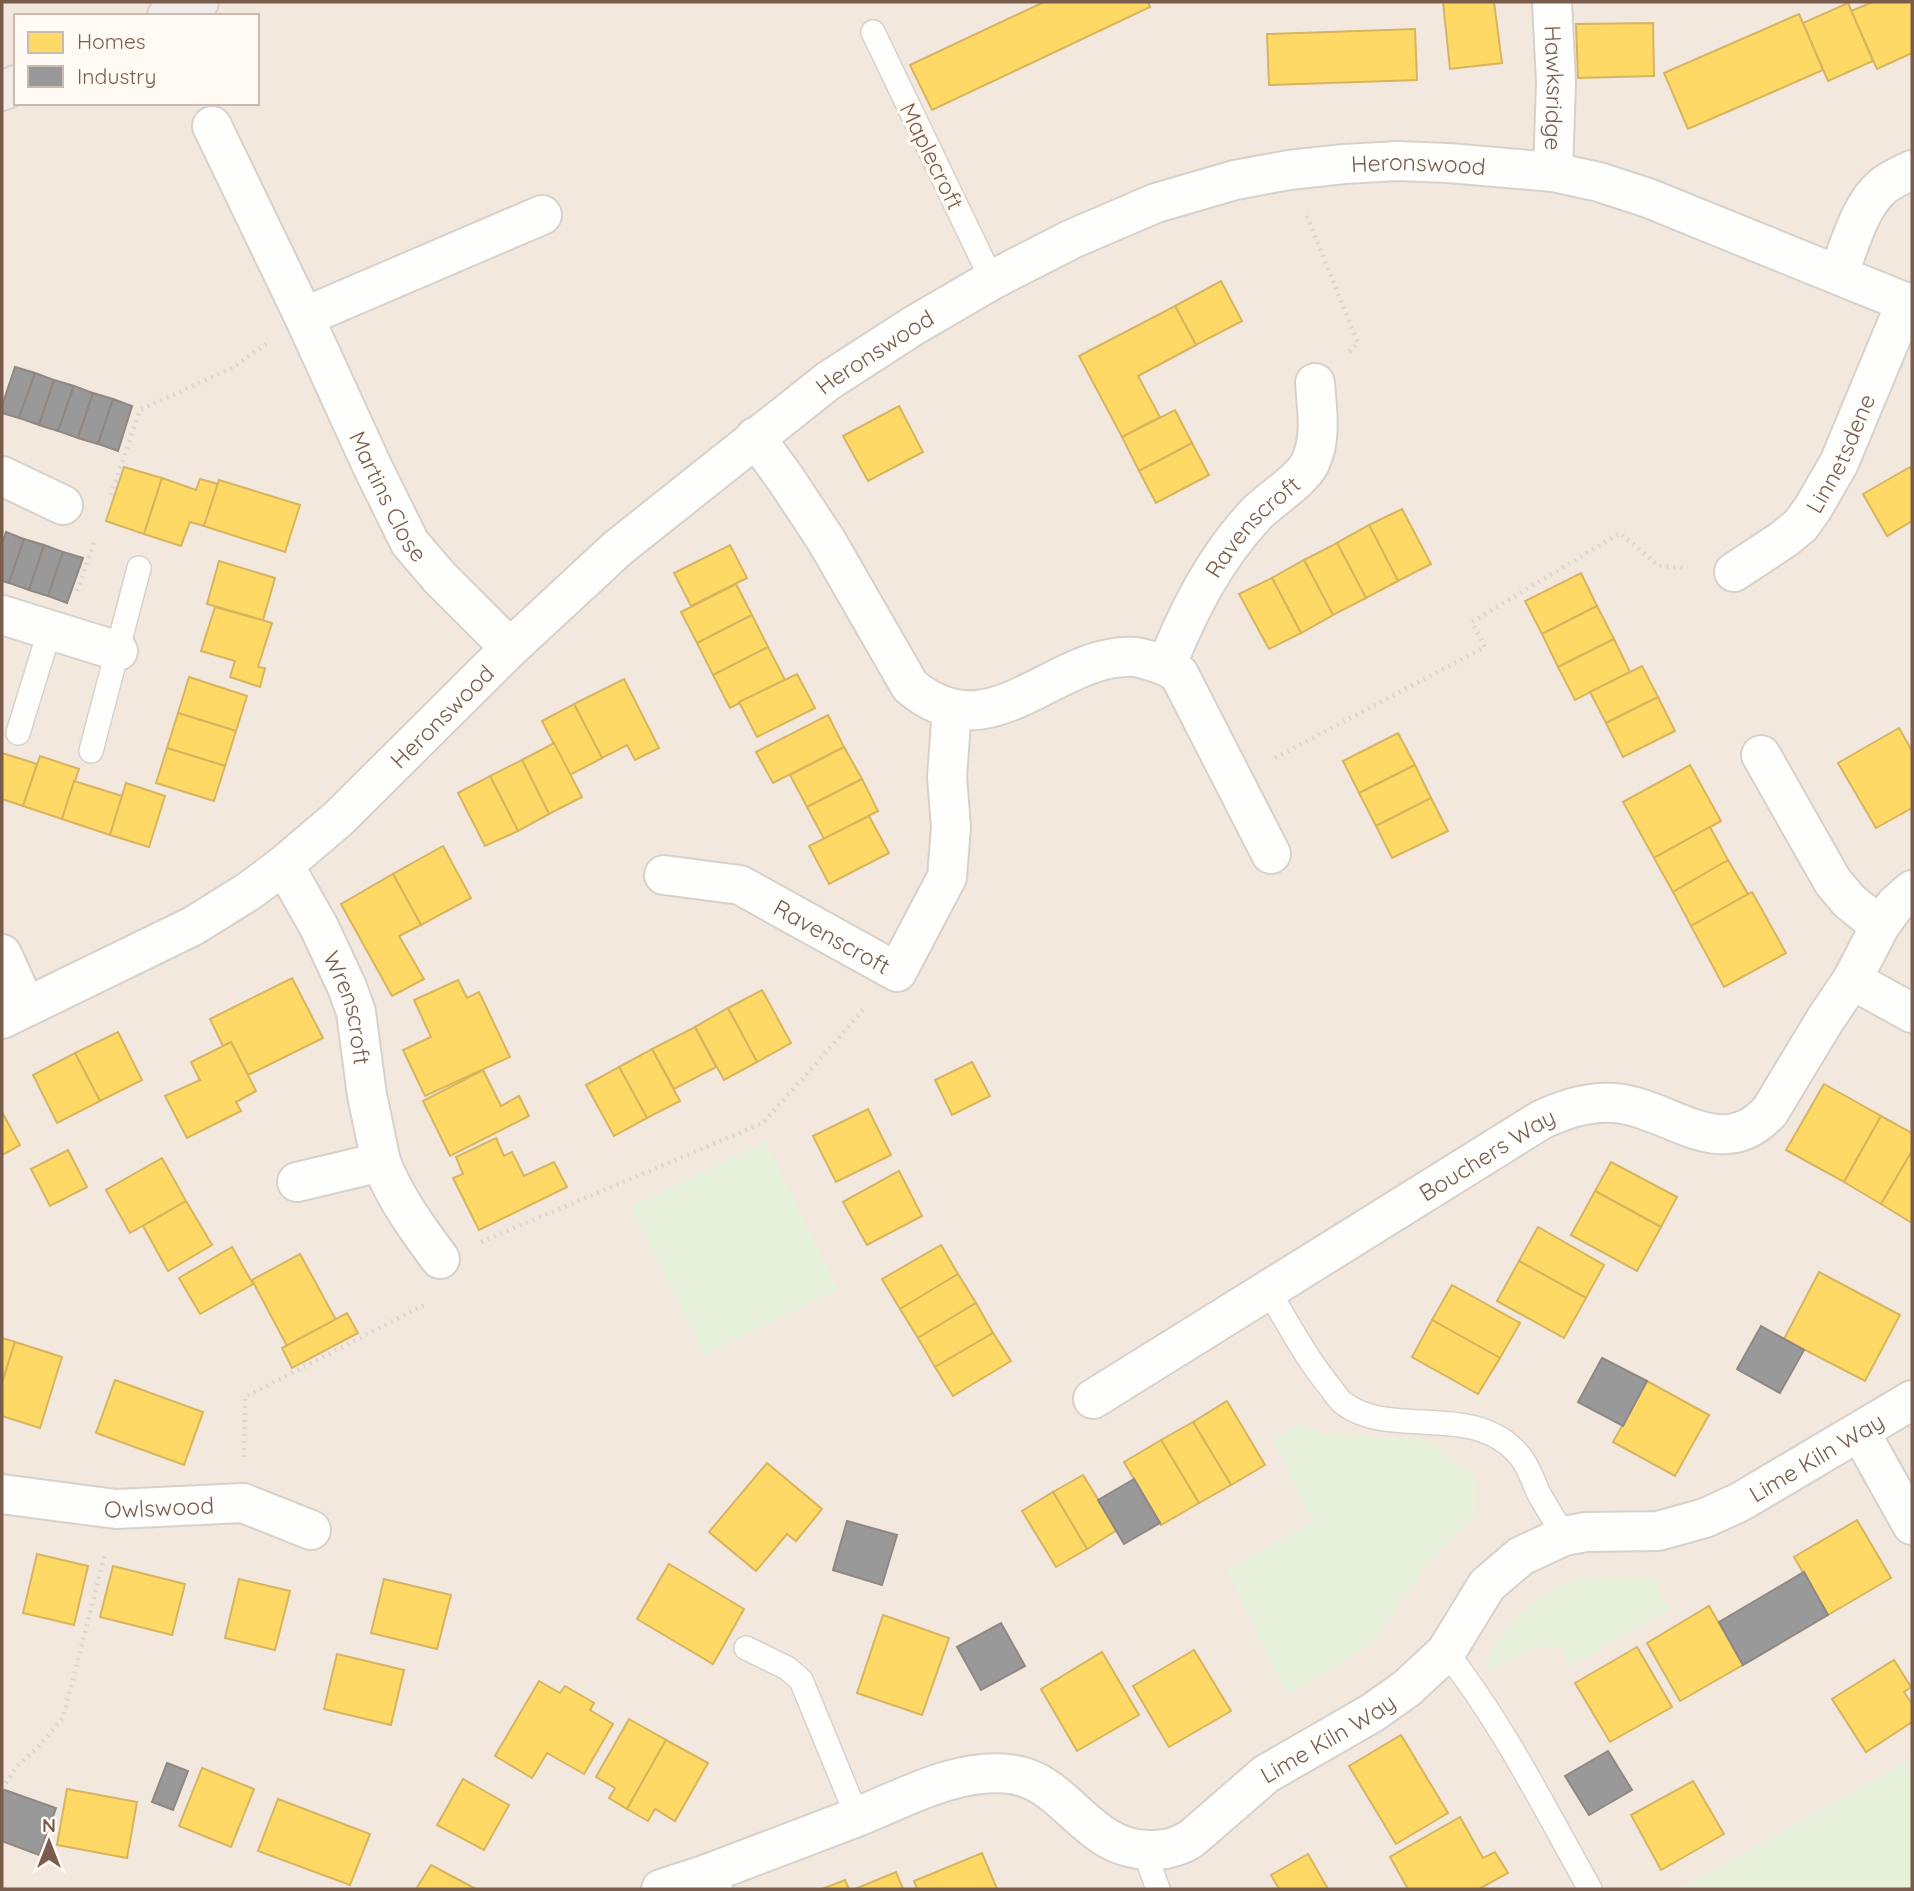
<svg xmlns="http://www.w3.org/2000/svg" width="1914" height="1891" font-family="Quicksand,sans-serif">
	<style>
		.residential { fill: #f2e8de; fill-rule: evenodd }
		.green { fill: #e7f0db }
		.homes { fill: #ffd966; stroke: #d7b45e; stroke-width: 2 }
		.industry { fill: #999; stroke: #908782; stroke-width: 2 }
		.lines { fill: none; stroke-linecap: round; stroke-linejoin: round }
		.service-casing { stroke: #d7d1cb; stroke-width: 26 }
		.minor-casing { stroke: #d7d1cb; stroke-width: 42 }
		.trunk-casing { stroke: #dad1cc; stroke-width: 42 }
		.path { stroke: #dcd5d0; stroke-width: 4.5; stroke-dasharray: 2 5; stroke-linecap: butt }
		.service { stroke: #fefefd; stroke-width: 23 }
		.minor { stroke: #fefefd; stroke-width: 38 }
		.trunk { stroke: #f2ece8; stroke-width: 38 }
		.labels { text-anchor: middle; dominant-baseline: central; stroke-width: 7; stroke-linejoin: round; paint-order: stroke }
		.street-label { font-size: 23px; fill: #7a5c4d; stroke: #fffaf3 }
	</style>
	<rect width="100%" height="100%" fill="#f9f5f0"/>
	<path class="residential" d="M2,2H1912V1758L1680,1889H2ZM16,16H257V103H16Z"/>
	<g class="green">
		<polygon points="765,1141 838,1289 705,1355 631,1207"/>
		<polygon points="1300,1423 1323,1434 1426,1439 1475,1477 1476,1515 1433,1557 1372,1643 1329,1672 1286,1694 1226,1570 1312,1521 1272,1439"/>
		<path d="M1592,1577H1654L1669,1610L1570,1666L1561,1649L1538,1646L1491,1669L1483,1664C1515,1617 1532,1587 1592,1577Z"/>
		<polygon points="1912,1758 1912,1889 1680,1889"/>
	</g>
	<g class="homes">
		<polygon points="1044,2 1148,2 1150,7 932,110 910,65"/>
		<polygon points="1443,2 1494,2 1502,63 1450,69"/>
		<polygon points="1873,2 1912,2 1912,53 1877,69 1851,11"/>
		<polygon points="1848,3 1873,61 1828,81 1803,23"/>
		<polygon points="1799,14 1823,70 1688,129 1664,73"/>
		<polygon points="1653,23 1654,76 1578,78 1576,24"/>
		<polygon points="1415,29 1417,80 1269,85 1267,34"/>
		<polygon points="1221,281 1242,321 1196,345 1175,306"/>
		<polygon points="1175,306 1196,345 1138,376 1160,417 1122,437 1079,356"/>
		<polygon points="899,406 923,452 868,481 843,436"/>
		<polygon points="1175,410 1192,443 1139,471 1122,437"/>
		<polygon points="1192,443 1209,475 1156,503 1139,471"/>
		<polygon points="124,467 162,478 144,534 106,521"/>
		<polygon points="1910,467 1912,470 1912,521 1887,536 1863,494"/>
		<polygon points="162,478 196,490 200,479 218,484 204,526 190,522 181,546 144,534"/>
		<polygon points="219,480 300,505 285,552 204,526"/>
		<polygon points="1402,509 1431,564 1398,581 1369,525"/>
		<polygon points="1369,525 1398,581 1366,598 1337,543"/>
		<polygon points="1337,543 1366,598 1333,615 1304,560"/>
		<polygon points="730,545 747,578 691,606 674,573"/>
		<polygon points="1304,560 1333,615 1301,633 1272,578"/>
		<polygon points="219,561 275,578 263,620 207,604"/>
		<polygon points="1581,573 1597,606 1542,634 1525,601"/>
		<polygon points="1272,578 1301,633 1269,649 1239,594"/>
		<polygon points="736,584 752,615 697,643 681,612"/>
		<polygon points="1597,606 1614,639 1558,667 1542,634"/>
		<polygon points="215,607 272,623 258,667 265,668 260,687 230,677 235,661 201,651"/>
		<polygon points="752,615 768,647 713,675 697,643"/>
		<polygon points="1614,639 1630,672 1575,700 1558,667"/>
		<polygon points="768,647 785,680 730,708 713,675"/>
		<polygon points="1642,666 1658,697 1606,723 1590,692"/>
		<polygon points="797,674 815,708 757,737 739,702"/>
		<polygon points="189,677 247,696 236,731 178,713"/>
		<polygon points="624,679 659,748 635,760 627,745 602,758 574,704"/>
		<polygon points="1658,697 1675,731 1623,757 1606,723"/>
		<polygon points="574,704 602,758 570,775 542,721"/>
		<polygon points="178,713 236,731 225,766 167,748"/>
		<polygon points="828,715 844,747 773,783 756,752"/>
		<polygon points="1899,728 1912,751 1912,808 1876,828 1838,763"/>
		<polygon points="1398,733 1415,765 1359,793 1343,761"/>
		<polygon points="554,743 582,797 549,814 522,760"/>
		<polygon points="844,747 862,779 807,807 790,775"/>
		<polygon points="167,748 225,766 214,801 156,783"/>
		<polygon points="2,753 37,764 23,806 2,799"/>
		<polygon points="40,756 79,769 62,819 23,806"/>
		<polygon points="522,760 549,814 518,831 490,776"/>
		<polygon points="1415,765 1431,798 1376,826 1359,793"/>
		<polygon points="1690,765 1721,821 1654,858 1623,802"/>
		<polygon points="490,776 518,831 485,846 458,793"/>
		<polygon points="862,779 878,811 824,839 807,807"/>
		<polygon points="74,781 122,796 110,835 62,819"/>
		<polygon points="126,783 165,796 149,847 110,835"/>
		<polygon points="1431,798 1448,831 1392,858 1376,826"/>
		<polygon points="869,816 889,853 829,884 809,846"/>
		<polygon points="1710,827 1728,860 1673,892 1654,858"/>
		<polygon points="443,846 471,898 421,925 393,874"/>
		<polygon points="1728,860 1748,894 1691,926 1673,892"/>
		<polygon points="393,874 421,925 399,936 424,979 392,996 341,904"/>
		<polygon points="1752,892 1786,953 1724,987 1691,926"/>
		<polygon points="292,978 323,1038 248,1075 231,1042 223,1046 210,1019"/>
		<polygon points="458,980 467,998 479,992 510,1057 425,1096 403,1050 431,1037 414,1000"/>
		<polygon points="762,990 791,1043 757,1062 728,1008"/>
		<polygon points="728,1008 757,1062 724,1080 695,1027"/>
		<polygon points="695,1027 716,1067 674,1089 652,1049"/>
		<polygon points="118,1032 142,1080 100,1101 75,1053"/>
		<polygon points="231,1042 256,1091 236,1102 241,1111 187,1138 165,1096 200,1080 191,1062"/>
		<polygon points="652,1049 680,1101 647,1118 619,1067"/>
		<polygon points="75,1053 100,1101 57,1123 33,1075"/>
		<polygon points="972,1062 990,1096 952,1115 935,1080"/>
		<polygon points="619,1067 647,1118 614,1136 586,1085"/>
		<polygon points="483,1070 501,1106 519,1096 529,1116 450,1156 423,1101"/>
		<polygon points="1824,1084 1881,1116 1844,1182 1786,1150"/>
		<polygon points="868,1109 891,1155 836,1182 813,1136"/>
		<polygon points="2,1112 20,1145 2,1155"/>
		<polygon points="1881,1116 1912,1133 1912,1151 1881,1204 1844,1182"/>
		<polygon points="496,1138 504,1156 512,1152 524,1176 554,1162 567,1187 479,1230 453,1178 463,1174 456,1157"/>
		<polygon points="68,1150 87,1187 50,1206 31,1169"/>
		<polygon points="1912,1151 1912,1223 1881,1204"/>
		<polygon points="162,1158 186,1201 130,1233 106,1190"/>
		<polygon points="1611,1162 1677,1197 1661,1227 1595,1191"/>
		<polygon points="899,1171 922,1216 867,1245 843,1202"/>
		<polygon points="1595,1191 1661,1227 1637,1271 1571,1235"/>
		<polygon points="186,1201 212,1245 168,1271 143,1226"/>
		<polygon points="1538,1227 1604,1265 1586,1298 1519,1261"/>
		<polygon points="941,1245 958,1274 900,1309 882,1279"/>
		<polygon points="232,1247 253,1284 200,1314 179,1278"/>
		<polygon points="300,1254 336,1320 287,1346 252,1280"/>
		<polygon points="1519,1261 1586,1298 1564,1338 1497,1301"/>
		<polygon points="1819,1272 1900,1315 1865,1381 1784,1339"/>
		<polygon points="958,1274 976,1303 918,1338 900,1309"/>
		<polygon points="1452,1285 1520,1323 1500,1358 1432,1320"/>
		<polygon points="976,1303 993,1333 935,1367 918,1338"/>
		<polygon points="347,1313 358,1333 292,1368 282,1348"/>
		<polygon points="1432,1320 1500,1358 1478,1394 1412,1357"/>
		<polygon points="993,1333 1011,1361 953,1396 935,1367"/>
		<polygon points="2,1338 15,1342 2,1383"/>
		<polygon points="15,1342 62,1357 40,1428 2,1416 2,1383"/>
		<polygon points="115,1380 203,1412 184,1465 96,1433"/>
		<polygon points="1647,1381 1709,1415 1675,1476 1613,1442"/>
		<polygon points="1227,1401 1265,1465 1231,1485 1193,1422"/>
		<polygon points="1193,1422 1231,1485 1199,1503 1161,1440"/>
		<polygon points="1161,1440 1199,1503 1161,1525 1124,1462"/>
		<polygon points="767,1463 822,1509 796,1541 787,1534 756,1571 709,1532"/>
		<polygon points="1083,1475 1117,1530 1087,1549 1053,1492"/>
		<polygon points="1053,1492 1087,1549 1056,1567 1022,1511"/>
		<polygon points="1857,1520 1891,1578 1828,1615 1794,1557"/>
		<polygon points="37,1554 88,1566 74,1625 23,1613"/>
		<polygon points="669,1564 744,1609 713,1664 637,1619"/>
		<polygon points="113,1566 185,1584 172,1635 100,1617"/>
		<polygon points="239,1579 290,1591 275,1650 225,1638"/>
		<polygon points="384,1579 451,1595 437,1649 371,1633"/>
		<polygon points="1709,1606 1743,1665 1680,1701 1647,1643"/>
		<polygon points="883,1615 949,1638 922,1715 857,1693"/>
		<polygon points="1637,1647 1672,1707 1610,1742 1575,1683"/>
		<polygon points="1194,1650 1231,1711 1169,1747 1133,1686"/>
		<polygon points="1102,1652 1139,1715 1077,1751 1041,1689"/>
		<polygon points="337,1654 404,1670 391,1725 324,1709"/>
		<polygon points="1894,1660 1911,1687 1904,1692 1912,1704 1912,1722 1866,1752 1832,1699"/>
		<polygon points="539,1681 560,1693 565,1686 594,1703 590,1710 613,1724 584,1774 547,1753 532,1778 495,1756"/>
		<polygon points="629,1719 666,1740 627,1809 609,1798 615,1788 596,1777"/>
		<polygon points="1401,1735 1448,1813 1396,1844 1349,1766"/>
		<polygon points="666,1740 708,1763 675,1821 655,1809 648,1821 627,1809"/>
		<polygon points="202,1768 254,1789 231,1847 179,1826"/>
		<polygon points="463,1779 509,1805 484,1850 437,1825"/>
		<polygon points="1693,1781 1724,1834 1661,1870 1631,1815"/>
		<polygon points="67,1789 137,1802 127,1858 57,1845"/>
		<polygon points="278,1799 370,1834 350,1885 258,1851"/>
		<polygon points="1460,1817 1483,1858 1495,1852 1508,1873 1479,1889 1408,1889 1390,1857"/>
		<polygon points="982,1853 997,1889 917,1889 914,1881"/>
		<polygon points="1308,1854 1328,1889 1279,1889 1271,1875"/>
		<polygon points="431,1865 476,1889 416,1889"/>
		<polygon points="896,1872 903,1889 855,1889"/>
		<polygon points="845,1880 849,1889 822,1889"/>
	</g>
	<g class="industry">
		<polygon points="15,367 35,373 19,418 2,413 2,406"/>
		<polygon points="35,373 54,380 39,425 19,418"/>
		<polygon points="54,380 74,386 58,431 39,425"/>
		<polygon points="74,386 93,393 78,438 58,431"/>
		<polygon points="93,393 113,399 98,444 78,438"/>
		<polygon points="113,399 132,406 118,451 98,444"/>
		<polygon points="6,532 24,539 9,583 2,581 2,544"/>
		<polygon points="24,539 44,545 29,590 9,583"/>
		<polygon points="44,545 63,552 48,596 29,590"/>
		<polygon points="63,552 83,558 67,603 48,596"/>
		<polygon points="1761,1326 1804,1350 1780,1393 1737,1369"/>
		<polygon points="1602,1358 1647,1381 1623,1426 1578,1402"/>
		<polygon points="1134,1479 1160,1523 1124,1544 1098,1500"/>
		<polygon points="847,1521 897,1535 882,1585 833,1570"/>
		<polygon points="1804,1572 1828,1615 1743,1665 1719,1622"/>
		<polygon points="1001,1623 1025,1666 981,1690 957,1647"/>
		<polygon points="1608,1751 1632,1790 1589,1815 1565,1776"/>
		<polygon points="167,1763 188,1771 173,1810 152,1802"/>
		<polygon points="2,1789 56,1808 39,1855 2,1841"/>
	</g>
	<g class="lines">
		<g class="service-casing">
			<g id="service">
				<polyline points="873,32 992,280"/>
				<polyline points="18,733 50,629"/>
				<polyline points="91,751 139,568"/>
				<path d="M1269,1292C1288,1323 1306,1358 1330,1387C1334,1392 1338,1399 1343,1403C1391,1440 1474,1400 1520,1456C1529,1467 1533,1481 1539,1494C1547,1508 1556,1522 1564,1536"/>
				<polyline points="746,1648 787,1668 801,1680 857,1816"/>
				<path d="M1446,1652C1503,1724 1545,1809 1590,1889"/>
				<polyline points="1144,1850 1158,1889"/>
			</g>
		</g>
		<g class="minor-casing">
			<g id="minor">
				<path id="s1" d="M1552,2L1556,82L1553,172"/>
				<path id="s2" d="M212,126L304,317L373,468L410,543L440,578L510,648"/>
				<path d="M1838,274C1850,246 1859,206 1883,186C1892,179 1902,175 1912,170"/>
				<polyline points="304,317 542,215"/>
				<path id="s3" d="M755,437L785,478L826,540L910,686C992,756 1054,652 1135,657C1145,658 1156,663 1166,666C1189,610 1214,559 1256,514C1270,500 1302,480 1310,463C1322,438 1317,410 1315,383"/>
				<polyline points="2,476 63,505"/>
				<path id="s4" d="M1734,572L1784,539L1801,525L1813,508L1839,463L1906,302"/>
				<polyline points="2,615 118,651"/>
				<polyline points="1166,666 1179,674 1271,854"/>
				<polyline points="1761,755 1833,882 1849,901 1880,926"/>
				<path id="s5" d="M284,865L319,927L347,987L356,1012L367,1095L381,1162L297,1182"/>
				<path id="s6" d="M664,875L740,885L897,972L947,877L951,827L947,777L952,709"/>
				<polyline points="2,954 26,1007"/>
				<polyline points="1852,980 1912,1013"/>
				<path id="s7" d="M2,1019L193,926L249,891L284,865L339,818L510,648L618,548L828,381L913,326L992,280L1072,239L1156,203L1235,180L1289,170L1344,164L1398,161L1448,163L1553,172L1599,182L1648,198L1912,305"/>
				<path d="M381,1162C395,1198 417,1228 440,1259"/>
				<path id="s8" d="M1093,1399L1541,1120C1564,1109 1589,1101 1614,1103C1670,1107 1721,1166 1770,1111L1825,1020L1852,980L1880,926L1895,905L1912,890"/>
				<polyline points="1860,1432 1912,1525"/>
				<path id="s9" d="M2,1494L116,1509L243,1503L311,1530"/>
				<polyline points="661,1889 707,1874"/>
				<path id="s10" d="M713,1889L707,1874C757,1855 807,1836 857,1817C904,1798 957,1768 1009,1774C1068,1780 1084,1850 1151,1850C1167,1850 1178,1847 1191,1839L1266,1774L1372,1713L1406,1689L1446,1652L1487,1585L1521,1556L1564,1536L1586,1532L1658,1531L1705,1518L1740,1502L1912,1400"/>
			</g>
		</g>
		<g class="trunk-casing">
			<g id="trunk">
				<polyline points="167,16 199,2"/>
				<polyline points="2,91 16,85"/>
			</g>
		</g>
		<g class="path">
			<polyline points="1307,216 1358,343 1349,352"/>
			<polyline points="111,495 140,410 234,367 266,344"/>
			<polyline points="77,591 95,540"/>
			<polyline points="1275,758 1485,647 1472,622 1620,533 1659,566 1688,568"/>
			<polyline points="481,1242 763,1123 865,1008"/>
			<polyline points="244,1457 245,1397 426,1304"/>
			<polyline points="2,1789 18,1765 37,1748 63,1718 105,1554"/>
		</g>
		<use href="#service" class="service"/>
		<use href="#minor" class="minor"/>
		<use href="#trunk" class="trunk"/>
	</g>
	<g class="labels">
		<g class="street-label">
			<text stroke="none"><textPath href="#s1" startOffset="86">Hawksridge</textPath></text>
			<text transform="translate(932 156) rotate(64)">Maplecroft</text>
			<text stroke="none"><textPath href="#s7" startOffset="1692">Heronswood</textPath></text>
			<text stroke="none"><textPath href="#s7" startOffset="1106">Heronswood</textPath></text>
			<text stroke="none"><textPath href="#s4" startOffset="164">Linnetsdene</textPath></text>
			<text stroke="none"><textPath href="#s2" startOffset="410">Martins Close</textPath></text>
			<text stroke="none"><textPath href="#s3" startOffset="733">Ravenscroft</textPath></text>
			<text stroke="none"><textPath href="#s7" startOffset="539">Heronswood</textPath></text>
			<text stroke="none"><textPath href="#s6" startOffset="182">Ravenscroft</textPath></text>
			<text stroke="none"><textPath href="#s5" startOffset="158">Wrenscroft</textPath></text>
			<text stroke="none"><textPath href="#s8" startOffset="464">Bouchers Way</textPath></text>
			<text stroke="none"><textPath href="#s10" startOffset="1302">Lime Kiln Way</textPath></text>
			<text stroke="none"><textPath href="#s9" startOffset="158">Owlswood</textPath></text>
			<text stroke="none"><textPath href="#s10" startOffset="714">Lime Kiln Way</textPath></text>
		</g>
	</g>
	<rect width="1914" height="1891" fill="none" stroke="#7a5c4d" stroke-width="7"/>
	<rect x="14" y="14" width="245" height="91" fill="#fffaf3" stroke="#cabbb1" stroke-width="2"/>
	<rect x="28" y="32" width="35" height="21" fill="#ffd966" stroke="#cabbb1" stroke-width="2"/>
	<text x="77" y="49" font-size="21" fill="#7a5c4d">Homes</text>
	<rect x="28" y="66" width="35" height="21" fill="#999999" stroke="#cabbb1" stroke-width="2"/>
	<text x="77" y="84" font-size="21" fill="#7a5c4d">Industry</text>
	<g transform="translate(49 1842)" stroke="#fffaf3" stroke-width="5" paint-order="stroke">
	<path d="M0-5L12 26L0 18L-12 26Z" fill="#7a5c4d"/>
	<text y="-10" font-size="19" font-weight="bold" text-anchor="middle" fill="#7a5c4d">N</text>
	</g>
</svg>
